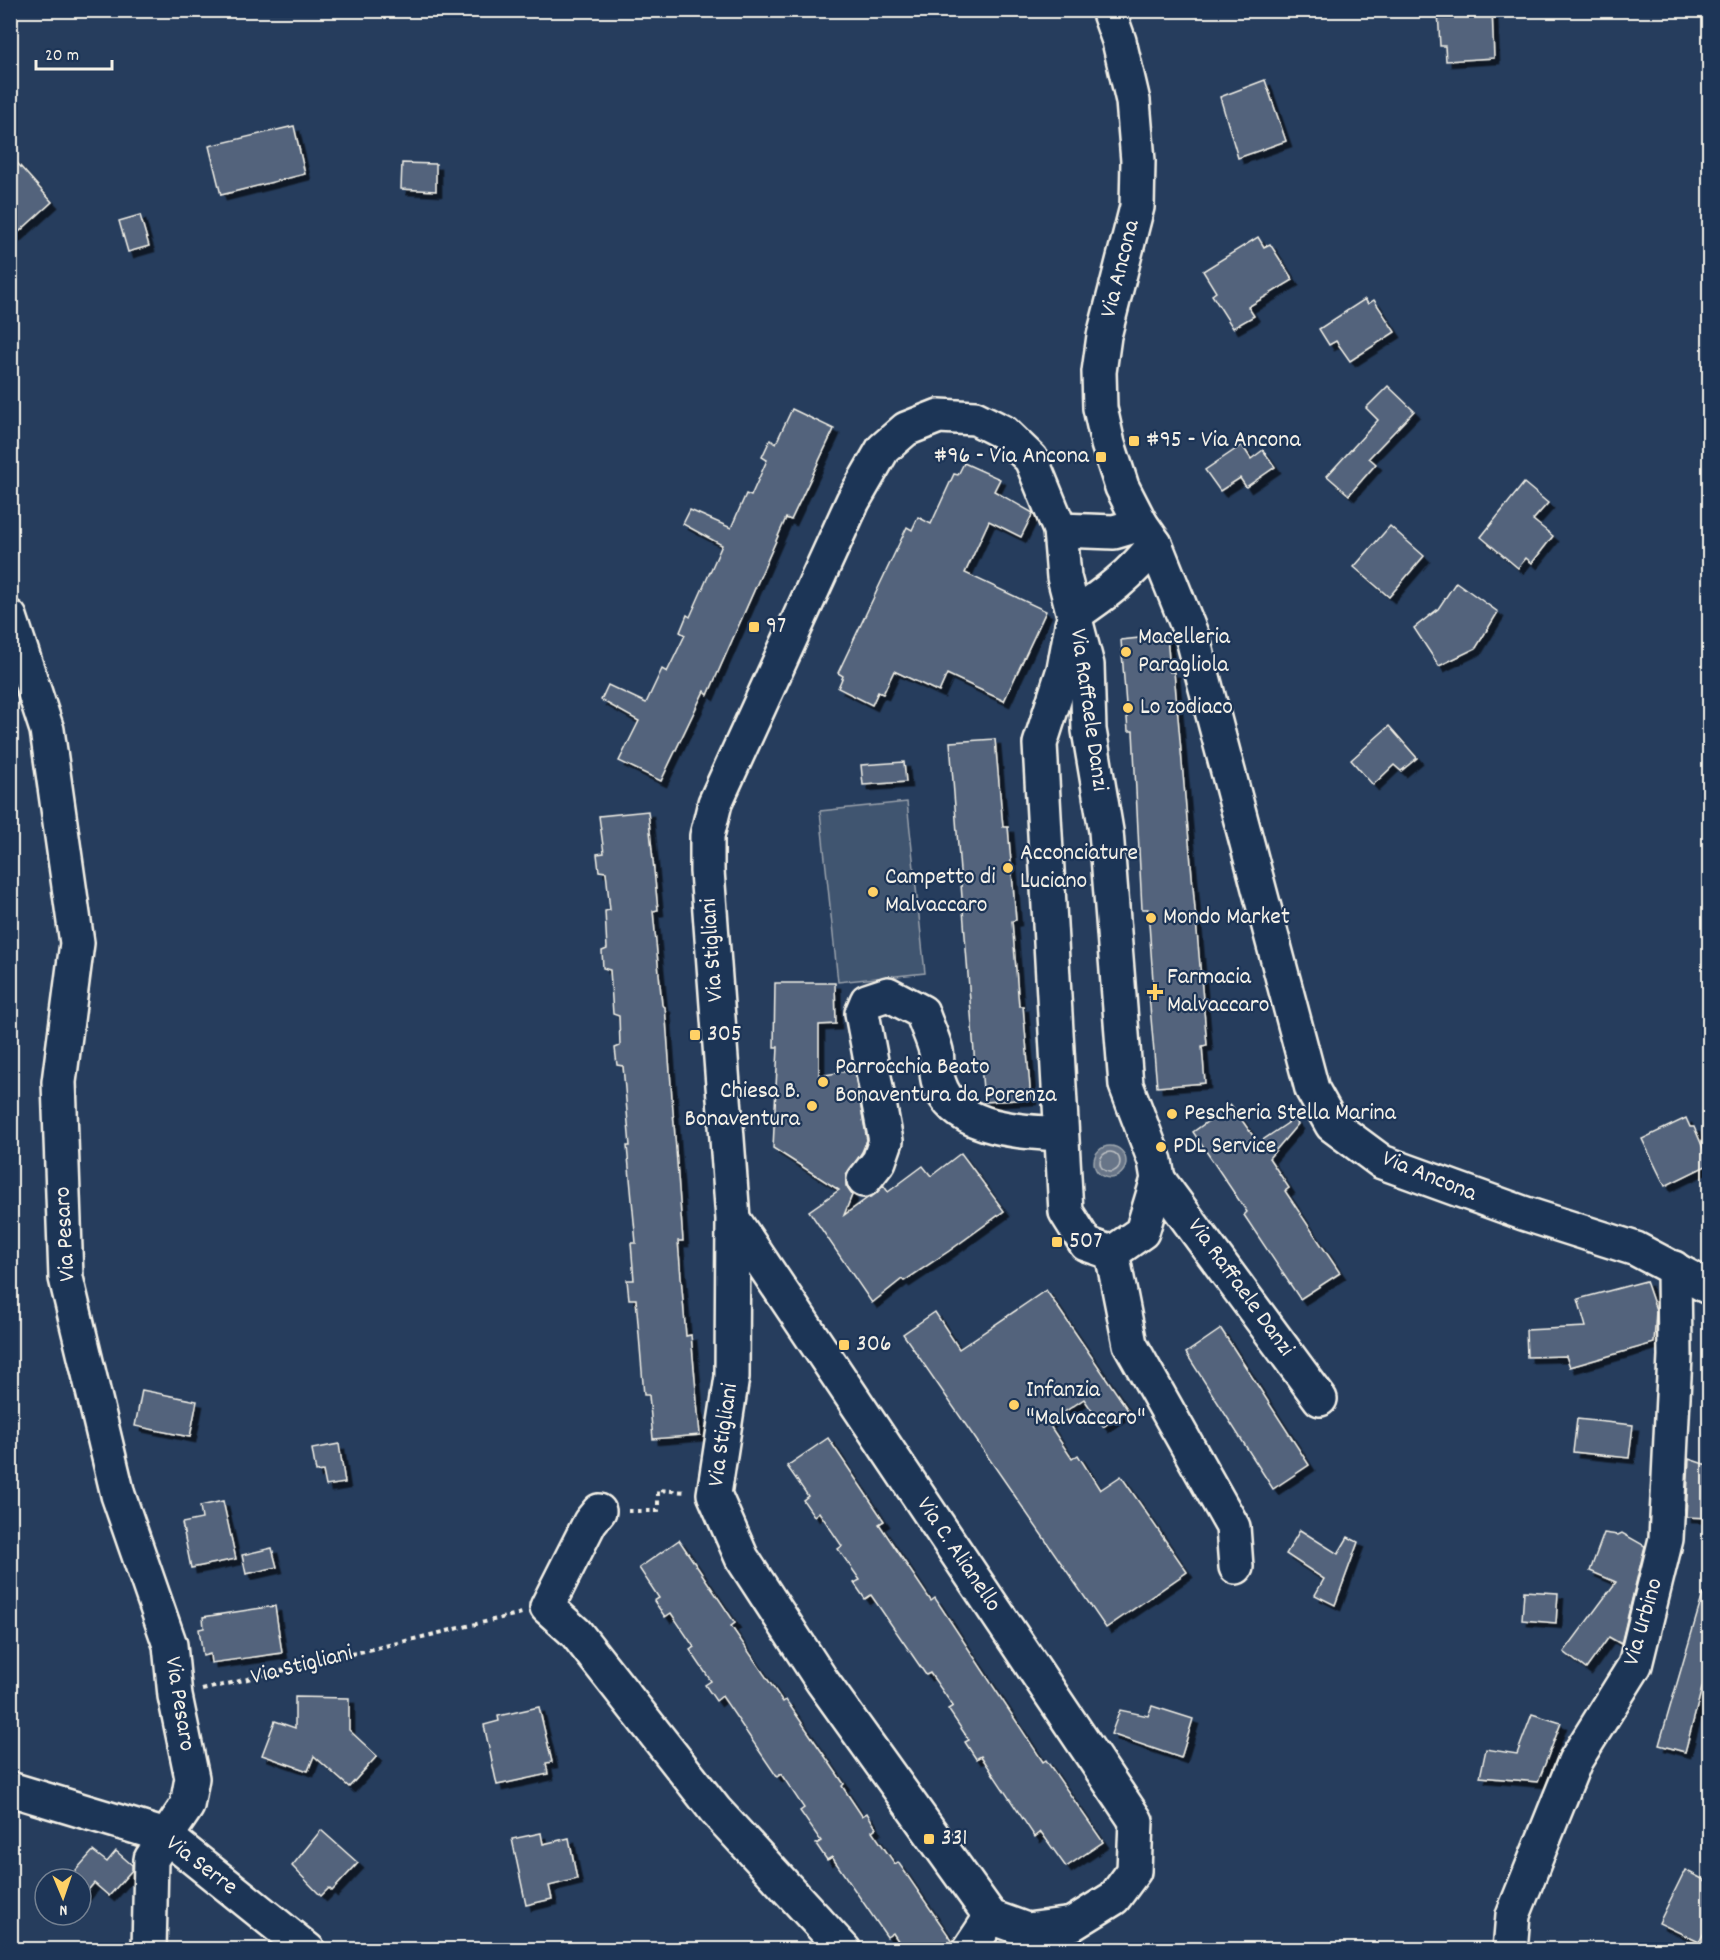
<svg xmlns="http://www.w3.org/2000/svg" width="1720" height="1960" font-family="Dekko,sans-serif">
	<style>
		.green { fill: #40546f; stroke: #9aa2ac; stroke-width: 1.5 }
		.water { fill: #677588; stroke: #9fa7ae; stroke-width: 1.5 }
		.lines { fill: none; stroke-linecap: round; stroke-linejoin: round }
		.shore { stroke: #bcbfc2; stroke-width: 1.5 }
		.building { fill: #52647b; stroke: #f4f1e8; stroke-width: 1.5; filter: url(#shadow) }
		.minor-casing { stroke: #f4f1e8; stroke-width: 38 }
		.path { stroke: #f4f1e8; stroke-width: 4; stroke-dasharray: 4.5 4.5; stroke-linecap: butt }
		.minor { stroke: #1d3557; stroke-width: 33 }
		.poi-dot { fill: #ffd166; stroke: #1d3557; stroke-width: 2 }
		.labels { text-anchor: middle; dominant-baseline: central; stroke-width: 4.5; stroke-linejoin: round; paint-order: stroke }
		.street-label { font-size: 24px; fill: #f4f1e8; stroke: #1d3557 }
		.poi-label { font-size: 24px; fill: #f4f1e8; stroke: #1d3557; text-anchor: start }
	</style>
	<defs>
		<filter id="shadow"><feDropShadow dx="5.5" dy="5.5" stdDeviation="0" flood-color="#0009"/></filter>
	</defs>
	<rect width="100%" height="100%" fill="#263d5d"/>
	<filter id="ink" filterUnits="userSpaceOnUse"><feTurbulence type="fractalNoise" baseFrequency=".0167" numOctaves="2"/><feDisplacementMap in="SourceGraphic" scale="12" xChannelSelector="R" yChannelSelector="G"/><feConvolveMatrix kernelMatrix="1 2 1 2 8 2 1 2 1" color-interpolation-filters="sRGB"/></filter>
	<g filter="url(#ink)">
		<polygon class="green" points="907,802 925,973 838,982 820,811"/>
		<circle class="water" cx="1110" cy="1162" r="16"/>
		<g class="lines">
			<circle class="shore" cx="1110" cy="1162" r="10"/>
		</g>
		<g class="building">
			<polygon points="1492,10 1494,58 1446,61 1445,46 1440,46 1438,11"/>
			<polygon points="1265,80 1286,141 1238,158 1220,97"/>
			<polygon points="294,126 305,174 221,195 209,146"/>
			<polygon points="10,155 52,202 10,240"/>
			<polygon points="402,163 436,164 436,191 401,189"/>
			<polygon points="140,215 149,246 128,252 119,221"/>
			<polygon points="1258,237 1264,247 1270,244 1293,280 1248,307 1254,316 1233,328 1212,295 1216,292 1203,271"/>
			<polygon points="1365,299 1368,304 1374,300 1395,332 1350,361 1336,341 1329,345 1319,329"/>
			<polygon points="1388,386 1414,411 1369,458 1376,464 1349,495 1327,476 1378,420 1366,408"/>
			<polygon points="792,409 834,429 791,520 786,518 708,695 704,691 661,781 619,761 639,721 601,700 608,685 646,703 662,669 667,672 685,635 680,632 687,615 690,617 722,545 683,524 690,510 731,528 746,494 751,496 767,460 762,457 770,440 776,443"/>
			<polygon points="1242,445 1251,459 1263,450 1275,467 1246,487 1240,478 1220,491 1205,470"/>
			<polygon points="964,463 1000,479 994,491 1033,513 1021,537 989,521 965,573 1046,611 1004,701 947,674 939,692 894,671 883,694 878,692 872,705 838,688 843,676 838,673 907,527 912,530 918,517 931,524 954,474 958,475"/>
			<polygon points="1524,483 1548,503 1533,520 1553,536 1532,563 1526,558 1518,568 1481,537"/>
			<polygon points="1390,526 1424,556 1389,597 1354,567"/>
			<polygon points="1456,582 1498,612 1476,648 1439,666 1414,628 1438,609"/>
			<polygon points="1167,635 1170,672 1174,672 1207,1045 1202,1046 1205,1083 1157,1087 1149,995 1154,995 1148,909 1142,909 1133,731 1128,731 1121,640"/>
			<polygon points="1389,726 1417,758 1401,771 1394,765 1373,785 1351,760"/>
			<polygon points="995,739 1003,827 1008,827 1016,920 1012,921 1019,1006 1023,1006 1031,1099 984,1102 981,1065 975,1065 950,742"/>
			<polygon points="904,762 906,782 863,785 861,765"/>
			<polygon points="648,811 658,910 653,911 662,1005 665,1007 683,1241 678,1241 686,1336 691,1335 700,1435 653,1439 649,1395 644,1395 636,1299 629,1299 627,1280 634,1280 631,1243 636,1243 627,1146 630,1146 623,1066 617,1065 615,1048 620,1046 619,1016 613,1014 610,970 603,968 602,951 607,949 605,911 610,910 606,872 599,871 597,854 604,853 599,816"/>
			<polygon points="775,983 835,983 836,1024 819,1025 819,1076 854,1070 867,1140 862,1152 846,1177 846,1186 852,1195 844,1215 884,1186 888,1192 923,1166 931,1176 961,1153 1004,1211 949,1251 904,1281 902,1279 872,1303 809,1211 839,1190 773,1148 778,1047 774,1047"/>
			<polygon points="1231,1105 1258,1143 1294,1119 1298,1124 1269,1158 1289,1188 1285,1191 1340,1273 1300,1299 1244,1215 1247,1212 1193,1132"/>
			<polygon points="1686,1118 1690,1127 1694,1127 1710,1164 1665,1186 1642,1139"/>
			<polygon points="1646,1281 1656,1310 1654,1343 1570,1367 1566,1356 1527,1357 1526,1330 1586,1327 1578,1299"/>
			<polygon points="1046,1290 1128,1410 1103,1427 1084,1399 1048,1423 1072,1459 1078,1455 1100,1490 1121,1476 1187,1572 1106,1628 903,1334 935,1312 959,1349"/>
			<polygon points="1221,1329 1309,1465 1273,1489 1186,1353"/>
			<polygon points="142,1390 197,1401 190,1437 135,1426"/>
			<polygon points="1577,1419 1633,1425 1629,1458 1573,1452"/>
			<polygon points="828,1438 884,1521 879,1524 931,1601 935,1598 1043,1762 1046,1760 1103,1842 1066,1867 1041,1832 1035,1837 981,1756 976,1759 965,1742 969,1740 948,1709 953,1706 930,1673 926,1675 871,1595 865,1599 854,1583 860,1580 838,1549 842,1546 819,1512 814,1516 803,1500 808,1496 787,1466"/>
			<polygon points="339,1444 345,1483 326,1486 323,1471 316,1472 312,1449"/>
			<polygon points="1689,1459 1710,1466 1710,1518 1686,1517"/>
			<polygon points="223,1501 236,1559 191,1568 182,1523 202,1519 200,1506"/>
			<polygon points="1300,1530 1338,1554 1348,1537 1358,1542 1335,1605 1315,1595 1324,1579 1286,1554"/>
			<polygon points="1604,1533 1618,1535 1622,1533 1645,1546 1621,1644 1609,1637 1586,1669 1564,1652 1616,1582 1590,1571"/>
			<polygon points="679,1540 735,1623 731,1626 783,1702 786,1700 844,1784 842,1786 862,1816 867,1813 876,1828 872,1831 895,1864 898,1862 953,1942 950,1950 904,1950 893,1933 887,1937 832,1857 827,1860 816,1844 821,1841 800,1811 804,1808 781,1774 777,1777 722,1696 716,1701 705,1685 711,1681 690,1650 694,1647 671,1613 665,1617 654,1601 659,1598 639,1568"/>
			<polygon points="272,1548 277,1567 246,1574 242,1555"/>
			<polygon points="1524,1591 1558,1593 1556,1623 1522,1620"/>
			<polygon points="1703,1594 1710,1595 1710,1658 1685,1752 1659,1745"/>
			<polygon points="275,1606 282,1653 211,1663 210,1654 203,1656 199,1629 204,1628 203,1617"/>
			<polygon points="295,1697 349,1698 349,1730 377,1756 349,1787 314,1756 308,1771 262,1755 275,1721 295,1728"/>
			<polygon points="1152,1706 1193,1719 1181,1758 1111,1734 1120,1710 1148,1716"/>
			<polygon points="539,1707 552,1762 546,1763 548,1774 497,1785 484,1725 499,1721 498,1716"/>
			<polygon points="1532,1714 1561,1723 1538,1782 1480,1777 1486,1749 1517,1754"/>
			<polygon points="321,1830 358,1863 332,1891 329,1888 321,1896 292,1866"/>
			<polygon points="541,1833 543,1844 569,1838 577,1879 549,1886 552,1899 526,1905 512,1839"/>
			<polygon points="93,1851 107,1862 116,1851 132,1865 132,1870 109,1896 94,1883 81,1899 81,1879 68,1879"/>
			<polygon points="1685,1870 1710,1883 1710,1922 1699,1942 1659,1923"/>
		</g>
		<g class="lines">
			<g class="minor-casing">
				<g id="minor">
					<polyline points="1108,10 1119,41 1133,101 1138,161 1137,207 1104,336 1099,372 1100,408 1108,444 1122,487 1141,524 1155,544 1193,639 1312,1089 1332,1125 1382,1162 1523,1213 1636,1249 1710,1288"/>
					<polyline points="1060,530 1114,532 1141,524"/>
					<path d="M1074,615C1105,594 1132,574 1155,544"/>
					<polyline points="10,617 47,730 77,943 59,1082 66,1278 118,1495 170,1645 175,1696 192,1778 187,1806 151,1859 149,1950"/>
					<polyline points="1072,625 1064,669 1040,744 1066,1212 1086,1244 1112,1253"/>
					<polyline points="1158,1179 1320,1399"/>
					<path d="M864,1180L879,1161L886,1141L862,1013L867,1001L888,994L922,1012C926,1025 933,1038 936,1051C938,1061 935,1073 939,1083C954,1130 1019,1131 1061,1134"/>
					<polyline points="733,1219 1136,1821 1134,1871 1114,1898 1072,1924 1027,1930 991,1917 822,1681 742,1558 714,1494 732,1377 733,1219 707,871 707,836 715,803 853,501 883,449 906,429 939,416 975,418 1003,432 1031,459 1060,530 1064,577 1087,665 1089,730 1106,831 1126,1085 1155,1161 1158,1179 1142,1232 1112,1253"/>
					<polyline points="1112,1253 1130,1344 1233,1527 1236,1567"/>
					<polyline points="599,1511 590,1522 547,1607 576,1633 715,1810 844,1950"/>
					<polyline points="10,1789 166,1836 308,1950"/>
					<polyline points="969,1950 991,1917"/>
					<polyline points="1510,1950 1513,1915 1575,1761 1635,1665 1666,1539 1675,1356 1674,1268"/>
				</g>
			</g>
			<g class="path">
				<polyline points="628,1511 658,1511 658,1490 686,1492"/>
				<polyline points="202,1690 522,1613"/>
			</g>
			<use href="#minor" class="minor"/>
		</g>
	</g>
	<g class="poi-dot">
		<rect x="1128" y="435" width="12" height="12" rx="3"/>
		<rect x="1095" y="451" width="12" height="12" rx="3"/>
		<rect x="748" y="621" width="12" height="12" rx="3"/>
		<circle cx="1126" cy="652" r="6"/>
		<circle cx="1128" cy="708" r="6"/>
		<circle cx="1008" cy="868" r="6"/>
		<circle cx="873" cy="892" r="6"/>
		<circle cx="1151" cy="918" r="6"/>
		<path d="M1152 983h6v6h6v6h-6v6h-6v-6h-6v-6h6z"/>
		<rect x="689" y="1029" width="12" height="12" rx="3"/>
		<circle cx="823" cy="1082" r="6"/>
		<circle cx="812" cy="1106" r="6"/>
		<circle cx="1172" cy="1114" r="6"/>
		<circle cx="1161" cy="1147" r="6"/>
		<rect x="1051" y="1236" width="12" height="12" rx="3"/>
		<rect x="838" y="1339" width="12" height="12" rx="3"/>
		<circle cx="1014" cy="1405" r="6"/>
		<rect x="923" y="1833" width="12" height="12" rx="3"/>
	</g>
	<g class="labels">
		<g class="street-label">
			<text transform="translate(1121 269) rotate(-76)">Via Ancona</text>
			<text transform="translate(1088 710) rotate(82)">Via Raffaele Danzi</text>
			<text transform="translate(713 950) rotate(-94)">Via Stigliani</text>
			<text transform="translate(1429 1177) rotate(22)">Via Ancona</text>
			<text transform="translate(66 1234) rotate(-93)">Via Pesaro</text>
			<text transform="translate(1240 1288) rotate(54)">Via Raffaele Danzi</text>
			<text transform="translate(724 1435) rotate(-82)">Via Stigliani</text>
			<text transform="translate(958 1555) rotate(56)">Via C. Alianello</text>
			<text transform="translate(1644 1622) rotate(-74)">Via Urbino</text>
			<text transform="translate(302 1666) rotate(-14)">Via Stigliani</text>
			<text transform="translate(179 1704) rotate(81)">Via Pesaro</text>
			<text transform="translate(201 1866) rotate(37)">Via Serre</text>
		</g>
		<g class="poi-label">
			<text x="1146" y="441">#95 - Via Ancona</text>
			<text x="1089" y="457" text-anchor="end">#96 - Via Ancona</text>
			<text x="766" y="627">97</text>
			<text x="1138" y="638">Macelleria<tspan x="1138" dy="28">Paragliola</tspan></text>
			<text x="1140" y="708">Lo zodiaco</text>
			<text x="1020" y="854">Acconciature<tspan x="1020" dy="28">Luciano</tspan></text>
			<text x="885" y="878">Campetto di<tspan x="885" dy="28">Malvaccaro</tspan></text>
			<text x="1163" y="918">Mondo Market</text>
			<text x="1167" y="978">Farmacia<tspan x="1167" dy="28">Malvaccaro</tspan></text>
			<text x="707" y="1035">305</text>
			<text x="835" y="1068">Parrocchia Beato<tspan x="835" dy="28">Bonaventura da Porenza</tspan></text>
			<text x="800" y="1092" text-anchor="end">Chiesa B.<tspan x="800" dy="28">Bonaventura</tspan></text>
			<text x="1184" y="1114">Pescheria Stella Marina</text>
			<text x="1173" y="1147">PDL Service</text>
			<text x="1069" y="1242">507</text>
			<text x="856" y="1345">306</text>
			<text x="1026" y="1391">Infanzia<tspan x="1026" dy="28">"Malvaccaro"</tspan></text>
			<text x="941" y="1839">331</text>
		</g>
	</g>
	<rect width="1720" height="1960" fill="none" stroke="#1d3557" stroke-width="36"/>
	<rect x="18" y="18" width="1684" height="1924" fill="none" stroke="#f4f1e8" stroke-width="2" filter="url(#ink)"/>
	<g transform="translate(63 1897) rotate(178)"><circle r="28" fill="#1d3557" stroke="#738091" stroke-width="1.5"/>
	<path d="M0-4.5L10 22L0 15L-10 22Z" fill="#ffd166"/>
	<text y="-9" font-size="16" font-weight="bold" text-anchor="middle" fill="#f4f1e8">N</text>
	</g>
	<path d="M36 60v9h76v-9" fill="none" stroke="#f4f1e8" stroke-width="3"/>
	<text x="45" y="60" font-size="18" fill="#f4f1e8" stroke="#1d3557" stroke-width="4.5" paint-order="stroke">20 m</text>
</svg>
